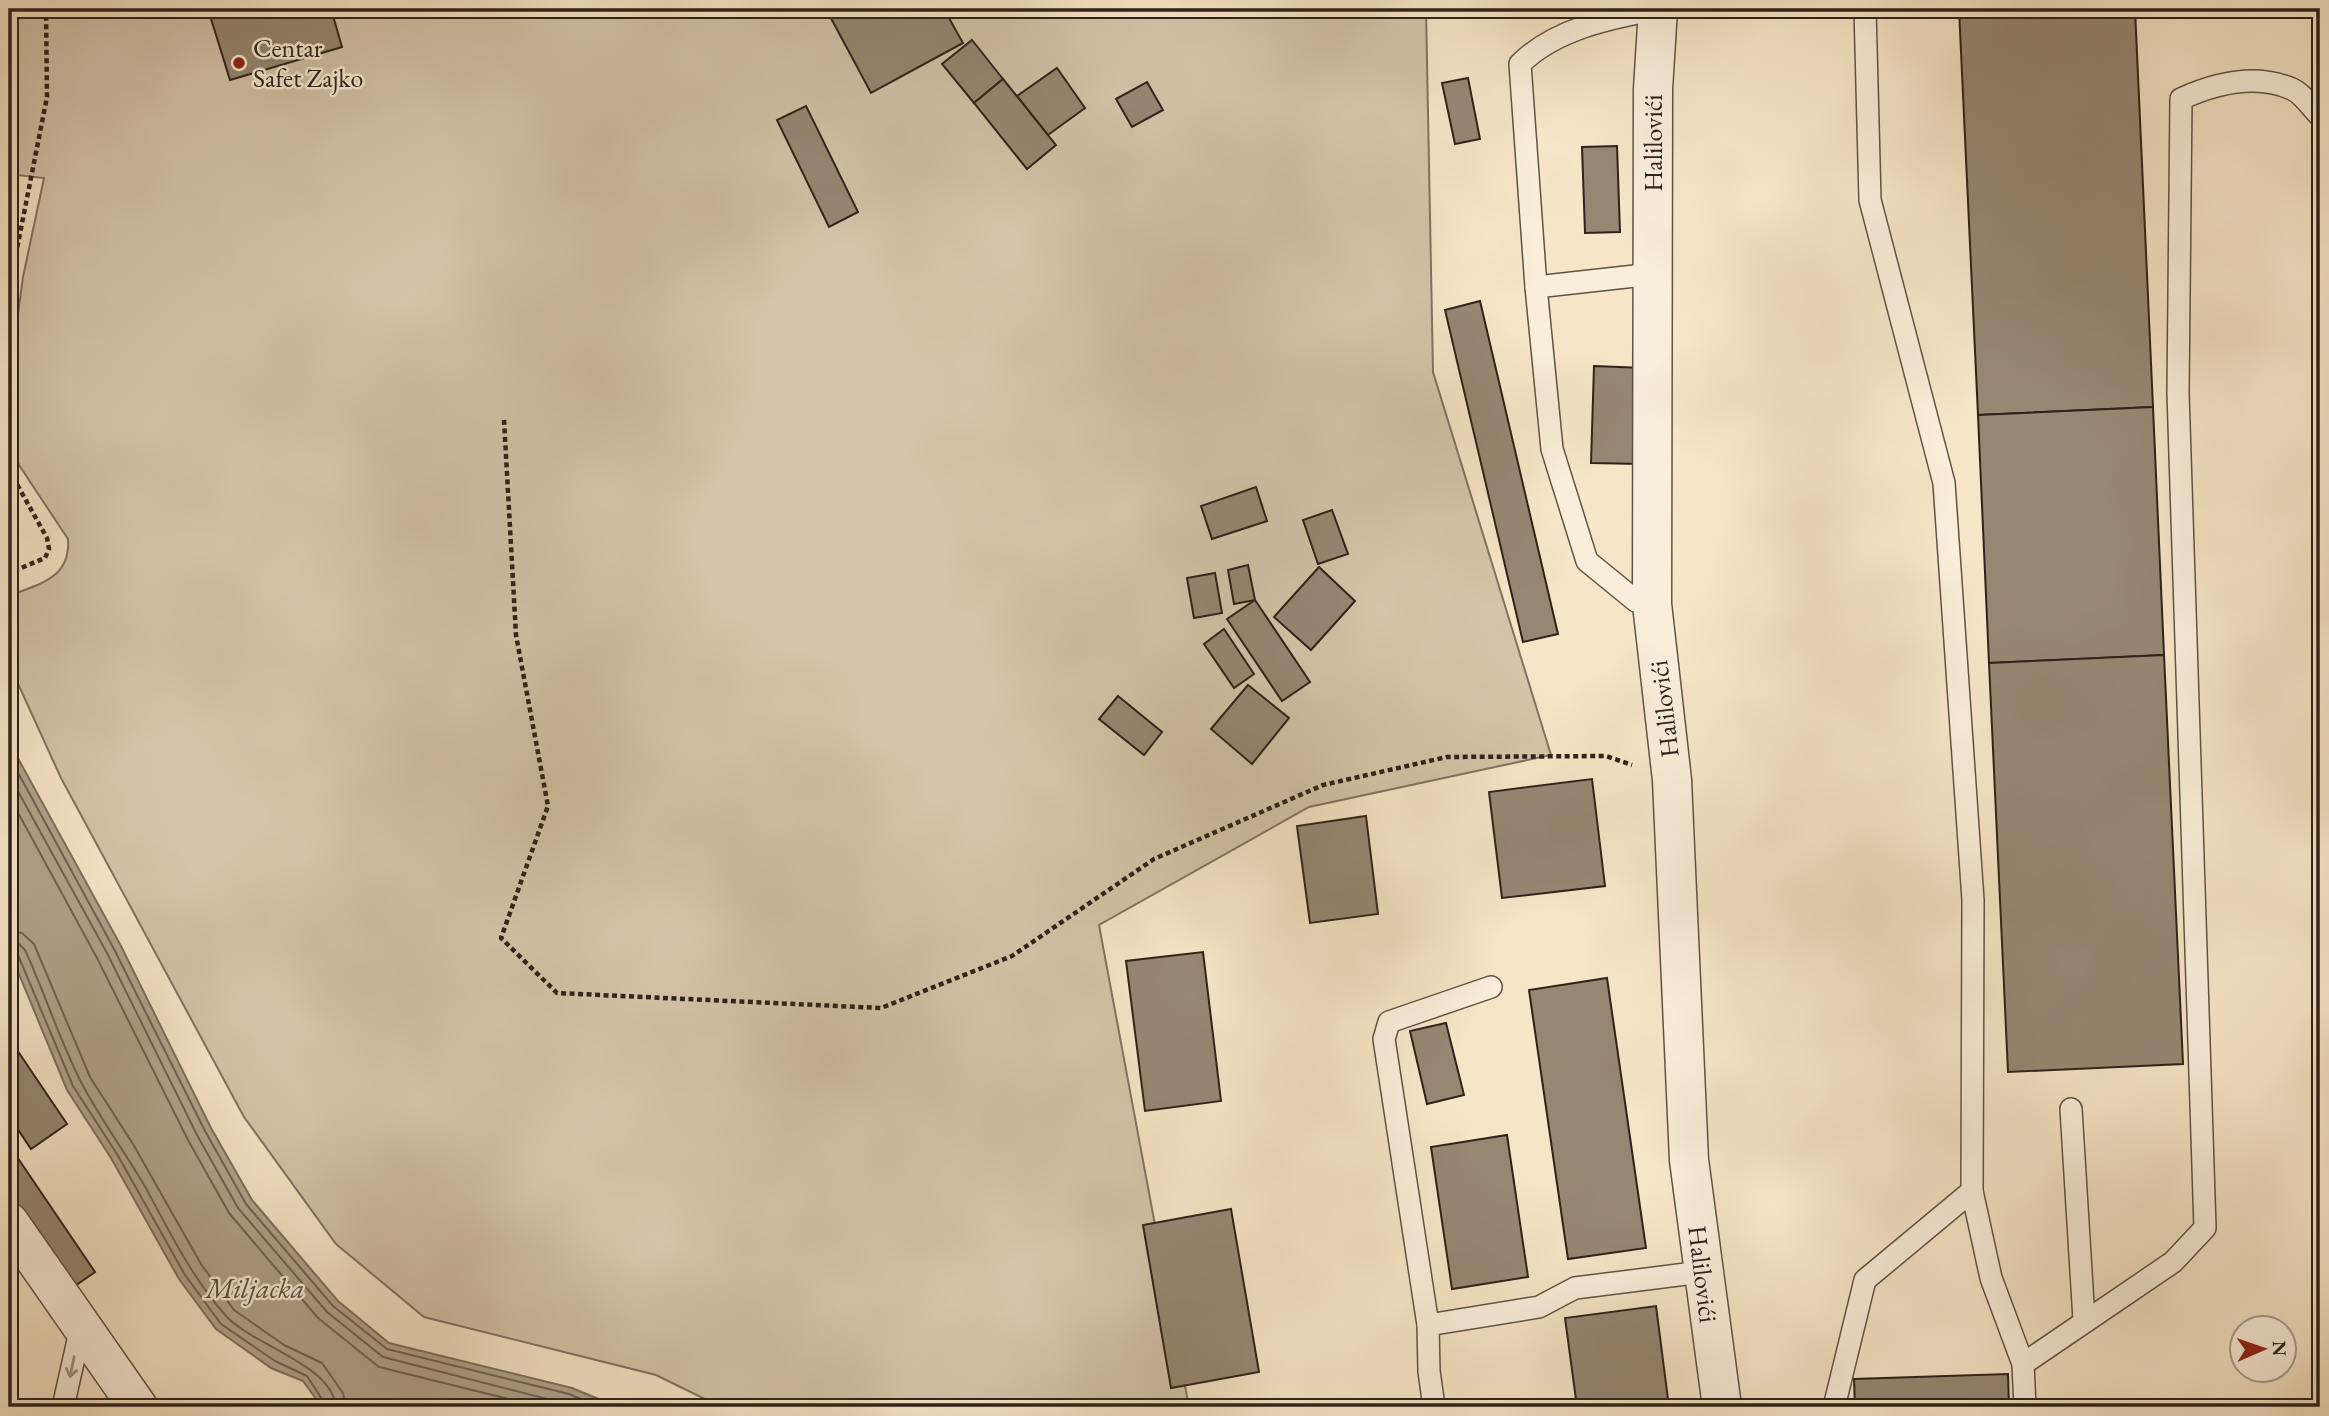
<svg xmlns="http://www.w3.org/2000/svg" width="2329" height="1416" font-family="'EB Garamond',serif">
	<style>
		.green { fill: #d4c4a9; stroke: #817362; stroke-width: 2 }
		.water { fill: #b2a38c; stroke: #7d6f5e; stroke-width: 2 }
		.lines { fill: none; stroke-linecap: round; stroke-linejoin: round }
		.shore { stroke: #706253; stroke-width: 2 }
		.building { fill: #968773; stroke: #2e221a; stroke-width: 2 }
		.lane-casing { stroke: #605345; stroke-width: 24 }
		.street-casing { stroke: #605345; stroke-width: 41 }
		.path { stroke: #2e221a; stroke-width: 4.5; stroke-dasharray: 5 3.5; stroke-linecap: butt }
		.lane { stroke: #f9eeda; stroke-width: 21 }
		.street { stroke: #f9eeda; stroke-width: 38 }
		.oneway { stroke: #9e9284 }
		.poi-dot { fill: #8f2418; stroke: #f9eeda; stroke-width: 2.5 }
		.labels { text-anchor: middle; dominant-baseline: central; stroke-width: 5; stroke-linejoin: round; paint-order: stroke }
		.poi-label { font-size: 26px; fill: #2e221a; stroke: #f9eeda; text-anchor: start }
		.street-label { font-size: 26px; fill: #2e221a; stroke: #f9eeda }
		.water-label { font-size: 28px; font-style: italic; fill: #5c4f42; stroke: #f9eeda }
	</style>
	<rect width="100%" height="100%" fill="#f6e5c6"/>
	<filter id="stains"><feTurbulence type="fractalNoise" baseFrequency=".00286" numOctaves="4"/><feColorMatrix values="0 0 0 0 .2 0 0 0 0 .09 0 0 0 0 .02 0 0 0 .5 -.17"/></filter>
	<radialGradient id="worn" r=".72"><stop offset=".6" stop-color="#630" stop-opacity="0"/><stop offset="1" stop-color="#630" stop-opacity=".3"/></radialGradient>
	<path class="green" d="M9,9H1426L1433,372L1551,755L1309,807L1099,925L1189,1407H721L656,1375L424,1317L336,1244L244,1117L61,778L9,664V596C38,584 71,579 68,539L19,465L12,443L15,336L23,277L44,178L9,174Z"/>
	<polygon class="water" points="9,742 121,946 211,1128 252,1200 338,1301 389,1343 572,1388 618,1407 322,1407 303,1381 271,1368 216,1329 179,1279 111,1158 67,1090 9,950"/>
	<g class="lines">
		<g class="shore">
			<polyline points="9,756 114,949 205,1131 246,1204 333,1306 387,1349 569,1394 600,1407"/>
			<polyline points="9,775 107,953 197,1135 238,1208 327,1312 383,1357 578,1407"/>
			<polyline points="9,796 97,958 188,1140 229,1213 318,1318 379,1367 541,1407"/>
			<polyline points="9,931 22,933 34,944 90,1077 133,1144 201,1264 234,1310 284,1345 322,1363 343,1393 346,1407"/>
			<path d="M9,941L18,943L25,950C45,993 59,1039 81,1082C100,1119 126,1153 147,1190C170,1233 193,1279 226,1316C252,1345 333,1365 336,1407"/>
			<polyline points="9,950 18,955 73,1086 117,1154 185,1275 221,1324 275,1361 307,1376 327,1407"/>
		</g>
	</g>
	<g class="building">
		<polygon points="208,9 331,9 342,47 230,80"/>
		<polygon points="826,9 944,9 963,43 871,93"/>
		<polygon points="1066,9 1110,9 1110,11 1067,13"/>
		<polygon points="1959,9 2135,9 2153,407 1978,415"/>
		<polygon points="972,40 1003,79 974,103 942,64"/>
		<polygon points="1057,68 1085,108 1048,135 1017,96"/>
		<polygon points="1468,78 1480,139 1455,144 1442,83"/>
		<polygon points="1003,79 1056,145 1027,169 974,103"/>
		<polygon points="1147,82 1163,110 1132,127 1116,99"/>
		<polygon points="806,106 858,212 829,227 777,120"/>
		<polygon points="1617,146 1620,232 1585,233 1582,147"/>
		<polygon points="1480,301 1558,634 1523,642 1445,310"/>
		<polygon points="1594,366 1644,368 1641,464 1591,463"/>
		<polygon points="2153,407 2164,655 1989,663 1978,415"/>
		<polygon points="1256,487 1267,521 1212,539 1201,506"/>
		<polygon points="1332,510 1348,554 1318,564 1303,520"/>
		<polygon points="1248,565 1255,600 1234,604 1228,570"/>
		<polygon points="1319,567 1355,601 1311,650 1274,617"/>
		<polygon points="1215,573 1222,613 1194,618 1187,578"/>
		<polygon points="1255,600 1310,682 1282,701 1227,619"/>
		<polygon points="1224,629 1254,674 1234,688 1204,644"/>
		<polygon points="2164,655 2183,1064 2008,1072 1989,663"/>
		<polygon points="1248,685 1289,718 1252,764 1211,729"/>
		<polygon points="1118,696 1162,732 1144,755 1099,719"/>
		<polygon points="1592,779 1605,886 1502,898 1489,792"/>
		<polygon points="1366,816 1378,914 1310,923 1297,826"/>
		<polygon points="1203,952 1221,1101 1145,1111 1126,961"/>
		<polygon points="1607,978 1646,1248 1568,1259 1529,990"/>
		<polygon points="1446,1023 1464,1095 1427,1104 1410,1031"/>
		<polygon points="11,1041 67,1124 31,1149 9,1116"/>
		<polygon points="1507,1135 1528,1277 1452,1289 1431,1147"/>
		<polygon points="9,1145 95,1272 69,1290 9,1201"/>
		<polygon points="1231,1209 1259,1372 1171,1388 1143,1225"/>
		<polygon points="1656,1306 1669,1407 1577,1407 1565,1318"/>
		<polygon points="2008,1374 2009,1407 1855,1407 1854,1379"/>
	</g>
	<g class="lines">
		<g class="lane-casing">
			<g id="lane">
				<polyline points="1865,9 1870,200 1944,483 1973,900 1972,1191 1991,1278 2023,1364 2025,1407"/>
				<polyline points="1536,287 1653,274"/>
				<path d="M1652,604L1636,601L1587,561L1552,449L1536,287L1520,64C1555,29 1610,18 1658,9"/>
				<polyline points="2071,1109 2084,1320"/>
				<polyline points="1428,1325 1384,1039 1389,1022 1491,987"/>
				<path d="M2023,1364L2173,1262L2205,1228L2178,393L2181,99C2216,83 2255,73 2292,89C2303,94 2312,108 2320,116"/>
				<polyline points="63,1407 81,1327"/>
				<polyline points="1434,1407 1429,1371 1428,1325 1539,1307 1575,1288 1702,1272"/>
				<polyline points="1834,1407 1865,1280 1972,1191"/>
			</g>
		</g>
		<g class="street-casing">
			<g id="street">
				<polyline points="1658,9 1653,89 1652,604 1672,780 1689,1160 1722,1407"/>
				<polyline points="9,1222 138,1407"/>
			</g>
		</g>
		<g class="path">
			<polyline points="9,289 47,97 46,9"/>
			<polyline points="504,420 516,635 548,806 501,938 557,993 881,1008 1012,956 1154,859 1323,785 1447,757 1606,756 1632,765"/>
			<polyline points="9,470 47,538 49,549 45,558 9,573"/>
		</g>
		<use href="#lane" class="lane"/>
		<use href="#street" class="street"/>
	</g>
	<defs><path id="oneway-shaft" d="M-6 0H5M1.5-3L5.5 0L1.5 3" fill="none" stroke-width="1.6" stroke-linecap="round" stroke-linejoin="round" transform="scale(1.75)"/></defs>
	<use class="oneway" href="#oneway-shaft" transform="translate(72 1367) rotate(102)"/>
	<circle class="poi-dot" cx="239" cy="63" r="7"/>
	<g class="labels">
		<g class="poi-label">
			<text x="253" y="48">Centar<tspan x="253" dy="30">Safet Zajko</tspan></text>
		</g>
		<g class="street-label">
			<text transform="translate(1653 143) rotate(-90)">Halilovići</text>
			<text transform="translate(1664 709) rotate(-97)">Halilovići</text>
			<text transform="translate(1703 1274) rotate(83)">Halilovići</text>
		</g>
		<g class="water-label">
			<text x="255" y="1288">Miljacka</text>
		</g>
	</g>
	<rect width="2329" height="1416" fill="none" stroke="#f6e5c6" stroke-width="35"/>
	<rect x="10" y="10" width="2308" height="1395" fill="none" stroke="#2e221a" stroke-width="3.5"/>
	<rect x="18" y="18" width="2294" height="1381" fill="none" stroke="#2e221a" stroke-width="2"/>
	<g transform="translate(2263 1349) rotate(88)"><circle r="33" fill="#f9eeda" stroke="#a89c8d" stroke-width="2"/>
	<path d="M0-5L12 26L0 18L-12 26Z" fill="#8f2418"/>
	<text y="-10" font-size="19" font-weight="bold" text-anchor="middle" fill="#2e221a">N</text>
	</g>
	<rect width="100%" height="100%" filter="url(#stains)"/>
	<rect width="100%" height="100%" fill="url(#worn)"/>
</svg>
